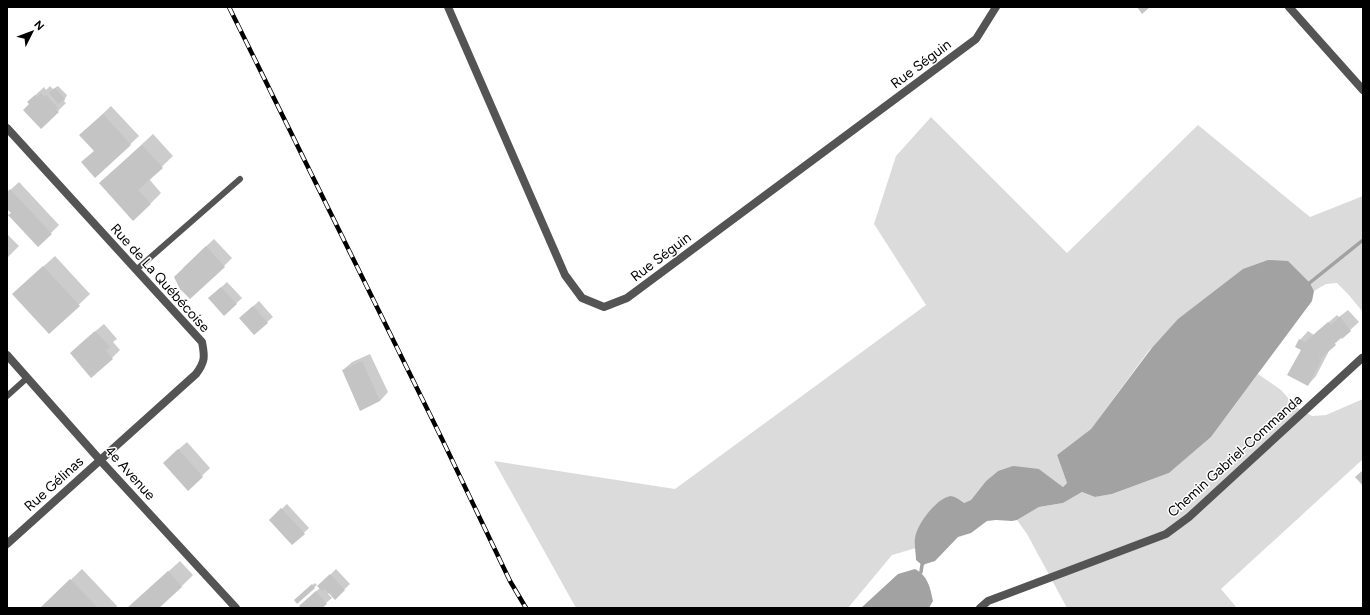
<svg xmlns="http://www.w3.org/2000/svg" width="1370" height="615" font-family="Figtree,sans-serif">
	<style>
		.green { fill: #dbdbdb }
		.water { fill: #a2a2a2 }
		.shadow { fill: #0003 }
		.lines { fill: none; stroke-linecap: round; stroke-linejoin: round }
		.stream { stroke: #a2a2a2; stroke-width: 3.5 }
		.building { fill: #c4c4c4 }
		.service { stroke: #545454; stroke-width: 6 }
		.minor { stroke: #545454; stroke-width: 8 }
		.rail-casing { stroke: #000; stroke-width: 4.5 }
		.rail { stroke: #fff; stroke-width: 3; stroke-dasharray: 9; stroke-linecap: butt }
		.labels { text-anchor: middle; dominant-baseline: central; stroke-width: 3; stroke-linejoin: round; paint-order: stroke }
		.street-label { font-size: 14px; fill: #000; stroke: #fff }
	</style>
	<rect width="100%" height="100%" fill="#fff"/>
	<g class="green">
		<polygon points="931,117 1067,253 1198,125 1310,217 1363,196 1363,312 1348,294 1337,283 1326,284 1314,291 1310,283 1150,349 1091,429 1057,455 1067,483 1063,487 1039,469 998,471 986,481 971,500 964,503 956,497 949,496 935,505 915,538 916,548 892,555 848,608 576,608 494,461 675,489 926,305 874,224 896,156"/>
		<polygon points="1258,374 1281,390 1296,407 1312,416 1326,415 1363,399 1363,459 1221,589 1237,608 1067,608 1027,534 1017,520 1039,507 1063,503 1082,492 1095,497 1112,494 1169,473 1211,437"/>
	</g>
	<g class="water">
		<path d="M1268,260L1288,261L1310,283L1314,291L1312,301L1211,437L1169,473L1112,494L1095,497L1082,492L1063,503L1039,507L1017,520L1012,521L996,520L987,521L971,533L958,537L935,561L922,565L916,560C916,553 914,545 915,538C917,524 936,499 950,496C956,496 960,500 964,503L971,500L986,481L998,471L1013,466L1039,469L1063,487L1067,483L1057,455L1091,429L1151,349L1178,319L1243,269Z"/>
		<path d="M915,569C928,576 930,587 933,601L929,608H861L898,574Z"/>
	</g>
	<g class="shadow">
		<polygon points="50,86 53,89 58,86 67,95 64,101 66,103 58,111 30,104 28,102 44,87 46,90"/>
		<polygon points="111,106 139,136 95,177 95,150 89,127"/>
		<polygon points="153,134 173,156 149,179 161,193 150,204 100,183"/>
		<polygon points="19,182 59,225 51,233 12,212 7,207 7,193"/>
		<polygon points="7,234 19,246 7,258"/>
		<polygon points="214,239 232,258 224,266 183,268"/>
		<polygon points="55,256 90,294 49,333 25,283"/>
		<polygon points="227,282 242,298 224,315 215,293"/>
		<polygon points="259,301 273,317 254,333 246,313"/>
		<polygon points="1348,310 1359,322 1328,350 1329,351 1316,376 1308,385 1300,340 1308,331 1314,335 1337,315 1339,317"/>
		<polygon points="104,324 117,339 113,342 120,350 112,358 79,345"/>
		<polygon points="370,354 388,392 380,401 343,370 352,362"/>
		<polygon points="187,442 210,468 202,476 172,455"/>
		<polygon points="287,504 309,528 292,544 270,520"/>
		<polygon points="180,561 193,575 182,586 158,608 128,608"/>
		<polygon points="82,569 117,606 116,608 42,608"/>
		<polygon points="336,569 350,584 335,598 330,593 328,594 332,598 320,608 302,608 306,600 320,588 319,586"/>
		<polygon points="315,583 317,585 297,602 295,600"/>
	</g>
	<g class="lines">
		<g class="stream">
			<polyline points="1307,285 1363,240"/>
			<polyline points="921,572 922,565 924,562"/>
		</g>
	</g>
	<g class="building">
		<polygon points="1137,7 1150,7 1142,14"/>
		<polygon points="55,88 65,99 58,104 49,93"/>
		<polygon points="41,93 44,97 46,95 58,108 56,109 59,112 41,129 23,110 29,104 27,102 35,95 37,97"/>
		<polygon points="103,114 131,145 95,178 81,162 94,151 79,135"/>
		<polygon points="142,145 163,168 138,190 151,204 133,221 99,183"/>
		<polygon points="10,189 52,234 38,247 8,215 11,213 7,209 7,192"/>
		<polygon points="206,246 225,267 190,299 180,289 174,277"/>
		<polygon points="43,266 80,306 49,334 12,294"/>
		<polygon points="221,287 237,304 224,316 208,298"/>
		<polygon points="253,306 268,323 254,335 239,318"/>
		<polygon points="1340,317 1351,331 1342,339 1341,337 1334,343 1336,345 1321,358 1319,356 1318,357 1322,359 1308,386 1287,375 1301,350 1295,347 1299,339 1305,342 1328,322 1331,325"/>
		<polygon points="95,331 110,347 106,351 113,359 91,378 70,353"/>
		<polygon points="362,361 380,401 360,411 342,370"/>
		<polygon points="178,449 203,477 188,491 163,463"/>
		<polygon points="1363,470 1363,486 1355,477"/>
		<polygon points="281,508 305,534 292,545 269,520"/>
		<polygon points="168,571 182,587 159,608 127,608"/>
		<polygon points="330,574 345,590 335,600 325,589 322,591 317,586"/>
		<polygon points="70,579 98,608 40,608"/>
		<polygon points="312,584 315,588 297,604 294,600"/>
		<polygon points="316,591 327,604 322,608 301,608 299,606"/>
	</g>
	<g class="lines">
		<g class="service">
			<polyline points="136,270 240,179"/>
			<polyline points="7,396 27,378"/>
		</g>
		<g class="minor">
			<polyline points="448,7 565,275 582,298 604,307 627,298 976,39 996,7"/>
			<polyline points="1289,7 1363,90"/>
			<path d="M7,128L202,342C205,357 205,362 196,374L7,544"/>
			<polyline points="7,355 100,460 236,608"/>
			<polyline points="980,608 988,601 1166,534 1189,517 1362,358"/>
		</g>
		<g class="rail-casing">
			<polyline id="rail" points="229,7 442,439 510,581 526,608"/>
		</g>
		<use href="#rail" class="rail"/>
	</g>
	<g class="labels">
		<g class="street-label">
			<text transform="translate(921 64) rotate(-37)">Rue Séguin</text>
			<text transform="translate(661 257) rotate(-37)">Rue Séguin</text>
			<text transform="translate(160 278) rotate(48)">Rue de La Québécoise</text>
			<text transform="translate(1235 456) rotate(-42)">Chemin Gabriel-Commanda</text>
			<text transform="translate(130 473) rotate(48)">4e Avenue</text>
			<text transform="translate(54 484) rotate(-42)">Rue Gélinas</text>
		</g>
	</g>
	<rect width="1370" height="615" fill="none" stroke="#000000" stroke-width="16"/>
	<g transform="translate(32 32) rotate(48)" stroke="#ffffff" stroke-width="3" paint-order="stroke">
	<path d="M0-3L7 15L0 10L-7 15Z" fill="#000000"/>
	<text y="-6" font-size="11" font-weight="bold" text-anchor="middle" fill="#000000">N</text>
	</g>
</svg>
